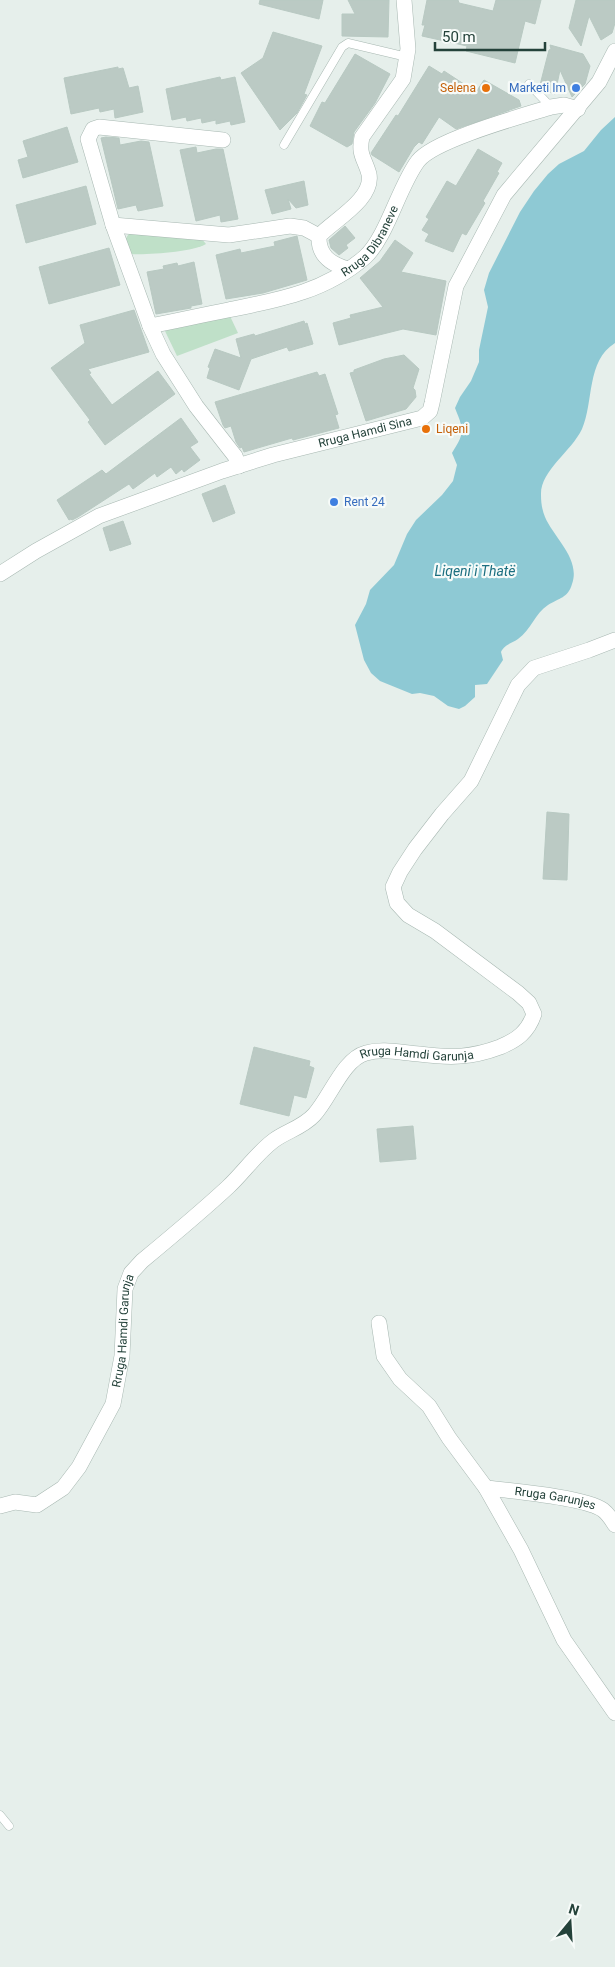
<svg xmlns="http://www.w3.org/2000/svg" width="615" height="1967" font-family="Roboto,sans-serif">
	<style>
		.green { fill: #bfe0c8 }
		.water { fill: #8ec9d4 }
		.building { fill: #bbcac4; stroke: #b8c9c2 }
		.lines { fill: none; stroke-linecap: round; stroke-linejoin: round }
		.service-casing { stroke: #a8b8b2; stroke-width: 9 }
		.minor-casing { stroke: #a8b8b2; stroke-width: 16 }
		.service { stroke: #fff; stroke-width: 8 }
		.minor { stroke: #fff; stroke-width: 15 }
		.food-dot { fill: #e8710a; stroke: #f7fbf9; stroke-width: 2 }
		.shop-dot { fill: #3f7fe0; stroke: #f7fbf9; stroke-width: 2 }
		.labels { text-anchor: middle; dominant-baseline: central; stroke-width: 4.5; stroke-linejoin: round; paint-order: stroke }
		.food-label { font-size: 12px; fill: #c56008; stroke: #f7fbf9; text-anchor: end }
		.shop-label { font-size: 12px; fill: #366cbe; stroke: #f7fbf9; text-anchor: end }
		.street-label { font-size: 12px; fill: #24423a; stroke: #f7fbf9 }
		.water-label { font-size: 14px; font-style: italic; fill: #1c6f80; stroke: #f7fbf9 }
	</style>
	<rect width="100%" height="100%" fill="#e6efeb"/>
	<g class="green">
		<path d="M133,231L201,238L206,244C193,252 148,255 131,254L125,240L128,235Z"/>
		<polygon points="229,314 238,333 177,356 165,331 192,322"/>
	</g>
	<path class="water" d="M615,117V343C586,361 594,402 582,429C571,452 540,471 541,495C541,502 542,510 545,517C554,538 581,559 572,584C568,598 559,598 548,605C535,613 531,630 518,639C511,644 505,644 501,652L503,660L487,684L475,685V697L465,706L459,709L448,706L434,696L420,693L412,694L380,681L371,673L364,660L355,625L366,604L370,590L394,565L407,534L416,520L442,495L453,481L457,465L452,453C457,444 464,436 461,425C460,419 457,414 455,408L460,397L471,381L479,362V350L488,307L484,290L489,273L520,212L534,191L548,174L559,164L584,151L601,130Z"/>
	<g class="building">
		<polygon points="260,0 323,0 319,19 259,4"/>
		<polygon points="348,0 389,0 388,37 342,36 342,14 355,14"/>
		<polygon points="427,0 458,0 459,3 493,11 496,0 541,0 535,24 525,21 515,63 466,51 467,46 422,36 425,25 422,25"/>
		<polygon points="576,0 615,0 615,23 612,33 601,40 589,16 581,46 569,28"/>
		<polygon points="273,32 322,46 304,94 307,95 297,113 280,130 241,73 263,58"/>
		<polygon points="550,45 583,54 590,66 585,84 572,97 560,70 555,94 543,90 540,85 549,50 551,49"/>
		<polygon points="355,54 390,74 375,103 354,132 352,144 347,147 310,126 322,102 325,103"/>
		<polygon points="429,66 442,74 444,71 476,92 484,80 519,100 521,106 456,129 439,117 422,144 419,142 414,147 399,172 372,155 371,153 396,115 398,116"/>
		<polygon points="118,67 118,69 123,68 129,88 138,86 143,112 115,118 114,109 100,112 99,108 71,114 64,78"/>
		<polygon points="220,77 221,80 235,77 245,122 231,125 230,121 216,124 216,120 202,123 201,118 187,121 186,117 172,120 166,89"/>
		<polygon points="67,127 78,162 23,178 18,160 28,157 23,141"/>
		<polygon points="106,137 119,138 120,145 141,141 149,142 163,206 138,211 136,205 118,209 101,138"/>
		<polygon points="196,147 197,153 216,149 223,149 238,219 221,222 220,215 196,221 180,150"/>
		<polygon points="478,149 502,163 497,172 499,173 483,201 485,203 466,235 462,233 453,252 425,241 429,234 422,230 429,219 426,217 447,181 456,186"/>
		<polygon points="304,181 308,205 296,208 288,199 291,209 272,214 265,190"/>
		<polygon points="86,186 96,224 26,243 16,205"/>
		<polygon points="345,226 355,238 346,245 348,248 339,255 331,248 329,240"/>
		<polygon points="297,236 307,280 263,293 226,299 216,255 240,249 241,253 275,246 274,242"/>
		<polygon points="395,240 413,253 401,272 446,281 436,335 403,329 339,345 333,323 351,318 350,315 383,307 360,278 380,261"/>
		<polygon points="109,248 120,285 49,304 39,267"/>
		<polygon points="194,262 202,304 191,306 191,308 156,314 147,272 164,269 163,266 177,263 178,266"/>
		<polygon points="134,310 149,352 88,369 91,373 89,374 112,405 158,371 175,394 105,445 88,422 90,420 51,368 85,343 80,325"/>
		<polygon points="304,321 305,324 307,323 313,344 289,351 287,347 251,359 239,390 207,378 210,368 208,367 215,349 241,358 236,339 254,334 255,336"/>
		<polygon points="404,355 419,369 413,388 415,390 416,397 406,409 366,421 350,373 354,372 354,370 384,359"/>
		<polygon points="317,372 319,376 325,374 338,414 335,415 339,428 293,440 292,438 244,452 242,447 240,448 236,442 231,426 225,428 223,425 215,402"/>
		<polygon points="181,418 198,442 190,447 200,460 184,472 182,469 176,474 171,467 157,477 155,473 133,489 129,484 78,517 72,520 71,519 69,520 57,500 102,470 106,474"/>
		<polygon points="225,485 235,513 213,522 202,494"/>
		<polygon points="123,521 131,544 110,551 103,528"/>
		<polygon points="547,812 569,814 567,880 543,879"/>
		<polygon points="254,1047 310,1061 309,1066 314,1068 306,1098 294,1095 289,1116 240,1104"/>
		<polygon points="413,1126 416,1159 380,1162 377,1129"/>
	</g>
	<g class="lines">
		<g class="service-casing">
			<g id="service">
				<polyline points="529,84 551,107"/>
				<polyline points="284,145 342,47 348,43 407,57"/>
				<polyline points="0,1815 9,1826"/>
			</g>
		</g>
		<g class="minor-casing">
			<g id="minor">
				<polyline points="223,140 99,127 93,129 88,139 113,225 150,326 163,354 196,406 235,456 239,466"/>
				<polyline points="113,225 229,235 290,226 304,228 319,236"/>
				<path d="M348,269C330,264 318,255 319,236C334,220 374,199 369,174C365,159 358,155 362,137L403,79L408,49L404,0"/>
				<path id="s1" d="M150,326C176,321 202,315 228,310C278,300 325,292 365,257C387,237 399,186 418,161C434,140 522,116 551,107L564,105L578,109"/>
				<path id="s2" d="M0,574L36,551L99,516L222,471L273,455L422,418L430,411L432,403L456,286L463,273L504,195L599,82L615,51"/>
				<polyline points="379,1323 384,1356 400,1379 429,1406 449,1438 486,1488 521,1550 564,1640 615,1713"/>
				<path id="s3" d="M486,1488C511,1491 585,1497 603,1510C608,1514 612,1520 615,1525"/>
				<path id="s4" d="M0,1506L15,1502L37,1505L63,1488L79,1467L113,1404L122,1356L125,1289L131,1273L142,1261C171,1237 200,1213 228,1187C243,1173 256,1154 273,1141C286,1131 302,1128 314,1115C330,1098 343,1059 366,1053C383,1048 402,1053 419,1054C450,1058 471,1058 500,1047C517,1040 528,1032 534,1014L529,1003L518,993L435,931L408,915L397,903L393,887L400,872L415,849L442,814L471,781L518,685L534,668L589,650L615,640"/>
			</g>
		</g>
		<use href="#service" class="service"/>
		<use href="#minor" class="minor"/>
	</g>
	<g class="food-dot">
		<circle cx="486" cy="88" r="5"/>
		<circle cx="426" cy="429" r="5"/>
	</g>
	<g class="shop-dot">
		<circle cx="576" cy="88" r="5"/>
		<circle cx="334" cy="502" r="5"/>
	</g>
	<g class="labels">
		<g class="food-label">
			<text x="476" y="88">Selena</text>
			<text x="436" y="429" text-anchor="start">Liqeni</text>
		</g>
		<g class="shop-label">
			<text x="566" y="88">Marketi Im</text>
			<text x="344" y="502" text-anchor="start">Rent 24</text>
		</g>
		<g class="street-label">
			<text stroke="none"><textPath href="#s1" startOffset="244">Rruga Dibraneve</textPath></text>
			<text stroke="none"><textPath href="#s2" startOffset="394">Rruga Hamdi Sina</textPath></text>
			<text stroke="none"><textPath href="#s4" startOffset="676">Rruga Hamdi Garunja</textPath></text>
			<text stroke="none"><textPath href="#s4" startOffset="241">Rruga Hamdi Garunja</textPath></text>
			<text stroke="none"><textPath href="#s3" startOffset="70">Rruga Garunjes</textPath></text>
		</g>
		<g class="water-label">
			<text x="475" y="571">Liqeni i Thatë</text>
		</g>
	</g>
	<g transform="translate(570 1922) rotate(18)" stroke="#f7fbf9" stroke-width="4" paint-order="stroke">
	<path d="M0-4L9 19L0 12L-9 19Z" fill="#24423a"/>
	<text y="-8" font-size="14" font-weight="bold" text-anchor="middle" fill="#24423a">N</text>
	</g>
	<path d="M435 42v8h110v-8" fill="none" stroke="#24423a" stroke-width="2.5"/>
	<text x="442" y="42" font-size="15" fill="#24423a" stroke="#f7fbf9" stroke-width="4" paint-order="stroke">50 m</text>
</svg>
